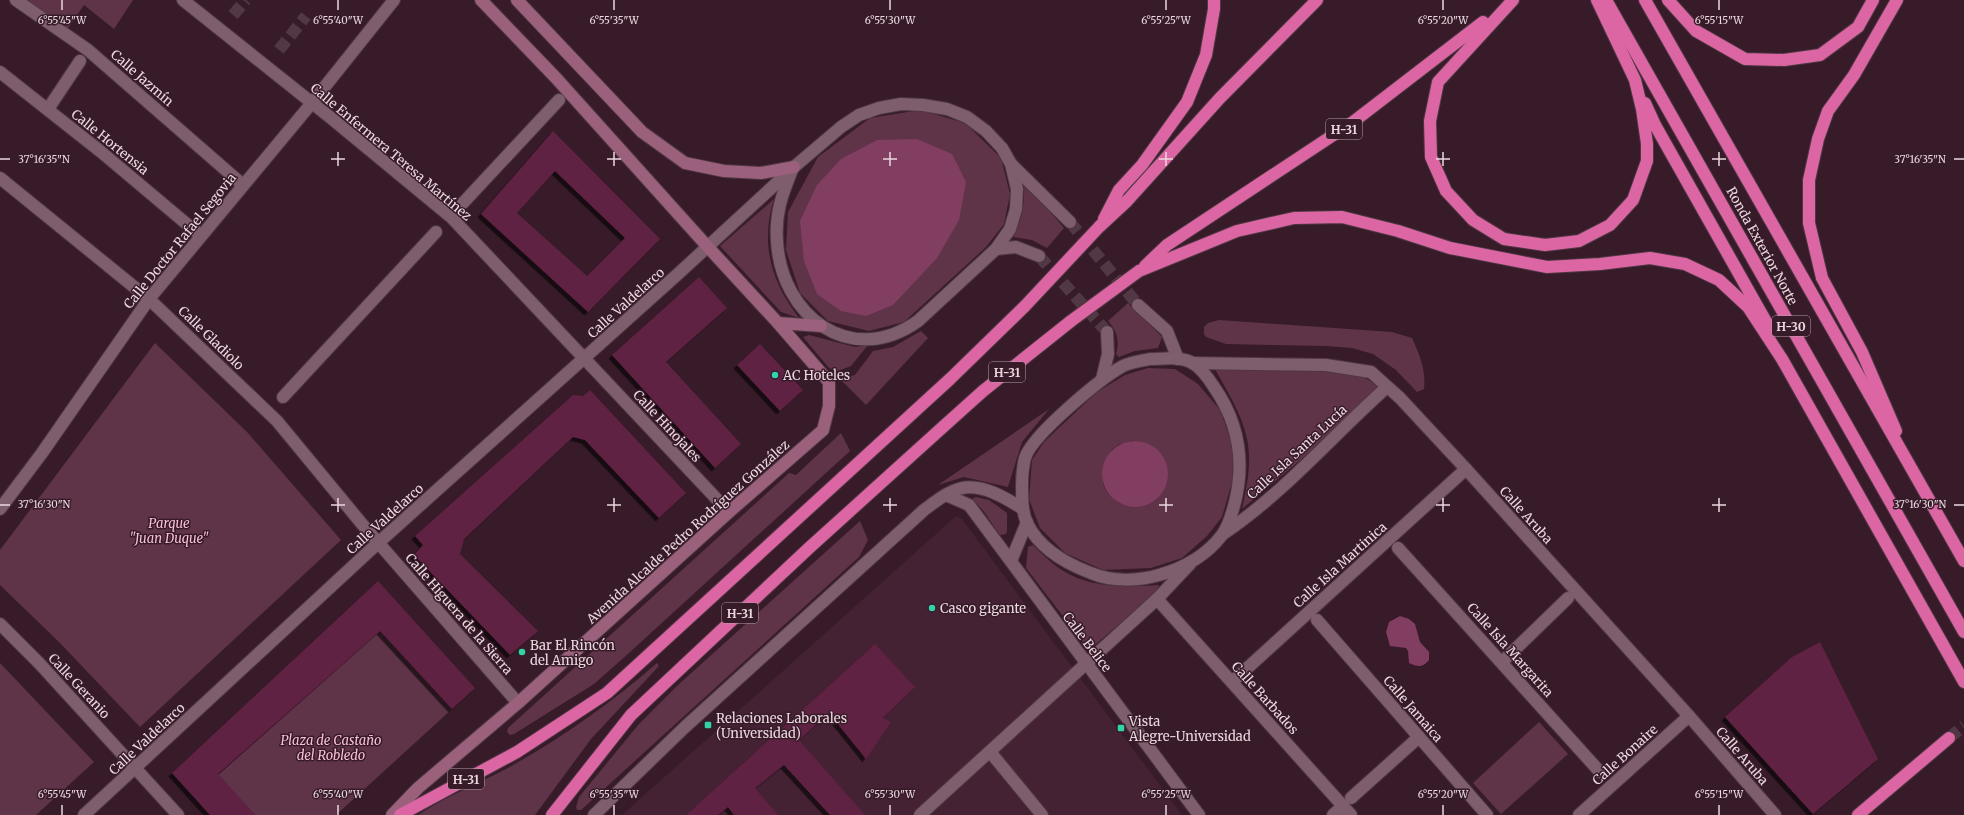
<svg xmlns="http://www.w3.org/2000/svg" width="1964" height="815" font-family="Merriweather,serif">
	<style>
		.built { fill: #423 }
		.green { fill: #5f3449; fill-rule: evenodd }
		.water { fill: #813e60 }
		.building { fill: #602042; fill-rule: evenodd; filter: url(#shadow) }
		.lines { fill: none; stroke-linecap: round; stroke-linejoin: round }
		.pedestrian-tunnel { stroke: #523744; stroke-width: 12; stroke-dasharray: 12 6; stroke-linecap: butt }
		.tertiary-tunnel { stroke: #523744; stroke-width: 12; stroke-dasharray: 12 6; stroke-linecap: butt }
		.motorway-tunnel { stroke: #523744; stroke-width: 12; stroke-dasharray: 12 6; stroke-linecap: butt }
		.pedestrian-casing { stroke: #4e3742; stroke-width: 14 }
		.minor-casing { stroke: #4e3742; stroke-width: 14 }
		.tertiary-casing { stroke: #4e3742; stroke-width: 14 }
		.secondary-casing { stroke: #4e3742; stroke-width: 14 }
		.motorway-casing { stroke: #4e3742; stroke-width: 14 }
		.pedestrian { stroke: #7e5d6c; stroke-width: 12 }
		.minor { stroke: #7e5d6c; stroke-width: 12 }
		.tertiary { stroke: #7e5d6c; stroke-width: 12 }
		.secondary { stroke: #9a607c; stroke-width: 12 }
		.motorway { stroke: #dc66a3; stroke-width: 12 }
		.motorway-bridge-casing { stroke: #4e3742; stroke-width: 14; stroke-linecap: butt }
		.motorway-bridge { stroke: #dc66a3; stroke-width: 12 }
		.ticks { fill: none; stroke: #ebd7df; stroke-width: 1.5 }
		.poi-dot { fill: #31d4a9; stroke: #371b29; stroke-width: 1.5 }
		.labels { text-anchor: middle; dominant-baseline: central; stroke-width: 3; stroke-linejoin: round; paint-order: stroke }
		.shield { fill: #371b29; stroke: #b59fa8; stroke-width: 1 }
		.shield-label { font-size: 12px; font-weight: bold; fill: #ebd7df }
		.street-label { font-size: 13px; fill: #ebd7df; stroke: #371b29 }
		.poi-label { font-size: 13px; fill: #ebd7df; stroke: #371b29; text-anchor: start }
		.park-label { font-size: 13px; font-style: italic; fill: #fbbed9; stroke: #371b29 }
		.ticks-label { font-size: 10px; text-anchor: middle; fill: #ebd7df; stroke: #371b29; stroke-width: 3; stroke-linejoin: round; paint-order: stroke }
	</style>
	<defs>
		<filter id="shadow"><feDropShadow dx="-3.5" dy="3.5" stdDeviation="0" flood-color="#0009"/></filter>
	</defs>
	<rect width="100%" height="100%" fill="#371b29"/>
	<polygon class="built" points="956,516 962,519 1182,815 622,815"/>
	<g class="green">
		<polygon points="18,0 133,0 114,29 84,5 64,34"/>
		<polygon points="920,110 965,123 1001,158 1010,194 1004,224 986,247 904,322 869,331 828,321 800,293 786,250 788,212 818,157 870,118"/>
		<path d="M1024,182L1064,228L1047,248L1032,240L1013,237C1022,219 1025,202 1024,182Z"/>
		<path d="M774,199C760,243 771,282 799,318L781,312L720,246Z"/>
		<path d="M1128,303L1162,337L1158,348L1135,351L1119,357L1116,354C1120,341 1117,331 1108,321Z"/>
		<path d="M1219,320L1392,332L1412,338C1420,356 1426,370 1424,389L1417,392L1396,370L1373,354L1352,348L1326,346L1226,344L1206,337L1204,334V327L1208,323Z"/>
		<polygon points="921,331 928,338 866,405 840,379 855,375 873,351 893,347"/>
		<polygon points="809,335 855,347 868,345 851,366 838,371 829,368 803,337"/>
		<polygon points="155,343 247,432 341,540 140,727 59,642 0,585 0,550"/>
		<path d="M1148,368L1175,369L1198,384L1220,410L1234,448L1232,482L1222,517L1207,536L1182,558L1151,568L1103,570L1065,553L1040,528L1029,499L1032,460L1044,442L1097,392L1125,375ZM1132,441C1173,441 1181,499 1139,505C1129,507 1121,506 1114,499C1099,487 1102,476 1107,461C1109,457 1110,453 1112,450C1117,444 1125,443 1132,441Z"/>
		<path d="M1215,369L1316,371L1361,375L1379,387L1311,451L1242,509C1247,486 1252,462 1247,439C1242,414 1227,391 1215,369Z"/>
		<polygon points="1049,409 1022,442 1008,487 964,477 938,485"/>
		<polygon points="841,433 850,451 629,653 594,684 514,734 510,735 507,732 508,728 789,473 796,475"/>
		<path d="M976,497L989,500L1007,513V531L1006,534L1000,535C991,524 985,509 973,501V498Z"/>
		<polygon points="860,521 868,540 859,557 581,810 577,810 576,807 579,797 639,724 678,685"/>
		<path d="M1033,545C1040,552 1048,560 1056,566C1087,589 1122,587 1159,585L1158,591L1089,650L1026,568L1028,547Z"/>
		<polygon points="380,631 452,709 336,815 255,815 218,775"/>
		<polygon points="0,663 94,762 36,815 0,815"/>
		<path d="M657,663L659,666L591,739L535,815H418C445,797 475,785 504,770C559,740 610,704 657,663Z"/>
		<polygon points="1539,722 1568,754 1501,814 1473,783"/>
	</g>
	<g class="water">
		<polygon points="917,139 952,154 966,182 959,220 937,258 893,305 866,316 841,311 817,294 804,261 800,221 817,185 841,159 877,140"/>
		<circle cx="1135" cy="474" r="33"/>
		<path d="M1400,616L1409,619L1415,624L1420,642L1429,652V660C1422,668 1418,667 1409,663L1408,651L1406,648L1390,646L1386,632L1389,622Z"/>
	</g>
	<g class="building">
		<path d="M553,131L660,239L588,312L481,214ZM555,171L625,238L587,276L517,213Z"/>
		<polygon points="699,277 727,308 666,362 741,444 715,468 612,355"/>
		<polygon points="760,344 803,390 780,411 737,365"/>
		<polygon points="590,390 686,493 659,518 585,440 573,437 464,539 460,554 538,631 510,655 414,555 423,545 415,536 573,395 583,396"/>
		<polygon points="378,581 475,688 452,709 380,631 218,774 255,815 210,815 172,773"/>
		<polygon points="1820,642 1878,759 1813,814 1725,717 1792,657"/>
		<polygon points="875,644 915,687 883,718 891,722 866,759 829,713 799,740 865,815 830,815 784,765 755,788 778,815 734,815 728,807 718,815 686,815"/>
	</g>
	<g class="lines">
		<g class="pedestrian-tunnel">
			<polyline points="233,15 246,0"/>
			<polyline points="279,50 306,16"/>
		</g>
		<g class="tertiary-tunnel">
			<polyline points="1070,222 1138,305"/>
			<polyline points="1039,256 1107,332"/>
		</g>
		<polyline class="motorway-tunnel" points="1949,738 1964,726"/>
		<g class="pedestrian-casing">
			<g id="pedestrian">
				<polyline points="0,72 100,151 201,236"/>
				<polyline points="48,109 80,61"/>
				<polyline points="463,203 559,100"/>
				<polyline points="283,397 436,232"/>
				<polyline points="1398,548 1600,772"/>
				<polyline points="1317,620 1487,815"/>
				<polyline points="1502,662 1568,598"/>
				<polyline points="1351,798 1419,737"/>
			</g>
		</g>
		<g class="minor-casing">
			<g id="minor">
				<polyline points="16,0 88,50 243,185"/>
				<polyline points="183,0 331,118 451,217 729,512"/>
				<polyline points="0,178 149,299 277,421 362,524 518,703"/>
				<polyline points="1192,363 1326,365 1371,372 1400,398 1466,469 1689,716 1775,815"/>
				<polyline points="0,509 42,453 149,299 311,104 394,0"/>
				<path d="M1223,534C1284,493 1332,436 1387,387"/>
				<polyline points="1157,599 1351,815"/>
				<polyline points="1232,682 1466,469"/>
				<polyline points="991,753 1042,815"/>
				<polyline points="920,815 1157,599 1190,564"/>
				<polyline points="1333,815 1343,806"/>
				<polyline points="1579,815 1689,716"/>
			</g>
		</g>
		<g class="tertiary-casing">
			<g id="tertiary">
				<path d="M792,170C782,195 775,213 777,241C781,316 851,369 918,321L996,249L1010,229L1016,209L1017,189L1011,164"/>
				<polyline points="996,249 1016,247 1039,256"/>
				<polyline points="1138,305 1167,331 1178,359"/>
				<path d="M1150,359C1163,359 1178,356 1191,362C1200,367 1209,379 1214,387C1239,423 1245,461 1235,502C1232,513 1229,526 1222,535C1206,556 1184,568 1159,575C1138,581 1112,582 1091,573C1067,564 1039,548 1027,523C1022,512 1022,498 1022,485C1022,477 1023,466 1025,458C1032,435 1101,378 1123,366C1131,362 1141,361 1150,359Z"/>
				<polyline points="1102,379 1108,354 1107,332"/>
				<polyline points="946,495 969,505 1199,815"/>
				<polyline points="1011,561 1027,522"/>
				<polyline points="0,624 39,663 178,815"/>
				<polyline points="84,815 378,543 679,273 794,167 841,127 859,115 879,108 901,104 923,105 947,109 967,117 986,131 1002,148 1011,164 1070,222"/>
				<path d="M594,815L685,727L924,510C935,502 948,491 962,488C983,484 1006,498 1023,509"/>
			</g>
		</g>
		<g class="secondary-casing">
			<g id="secondary">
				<polyline points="517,0 642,132 685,163 724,171 761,173 794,167"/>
				<polyline points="778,323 821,326"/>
				<polyline points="392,815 418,788 518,703 729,512 823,430 829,406 829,382 778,323 707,246 556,78 481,0"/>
			</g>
		</g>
		<g class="motorway-casing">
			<g id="motorway">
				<polyline points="1513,0 1438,82 1430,121 1431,157 1446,191 1473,220 1504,239 1545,245 1579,241 1610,225 1633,200 1647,161 1647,144 1642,109 1635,80 1597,0"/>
				<polyline points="1606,0 1964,632"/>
				<polyline points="1645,0 1964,561"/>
				<polyline points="1668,0 1696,31 1745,59 1784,60 1820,55 1858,27 1873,0"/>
				<polyline points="1645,103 1655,125 1769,327"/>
				<polyline points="1104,219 1119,190 1142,165 1187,102 1206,55 1214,9 1214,0"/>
				<polyline points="1099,227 1127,201 1220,98 1317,0"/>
				<polyline points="1145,266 1167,245 1353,122 1483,22"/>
				<polyline points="1139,271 1237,231 1294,218 1342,217 1398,231 1450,248 1547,267 1600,264 1650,258 1685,264 1719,280 1748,307 1782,359 1964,682"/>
				<polyline points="1896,431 1862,352 1822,278 1809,223 1809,180 1818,139 1828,111 1854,75 1897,0"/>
				<polyline points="400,815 517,752 607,693 950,379 1025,306"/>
				<polyline points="552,815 631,715 809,548 944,426 983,391 1071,321"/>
				<polyline points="1858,815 1949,738"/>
			</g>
		</g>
		<use href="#pedestrian" class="pedestrian"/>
		<use href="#minor" class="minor"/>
		<use href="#tertiary" class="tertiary"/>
		<use href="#secondary" class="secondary"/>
		<use href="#motorway" class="motorway"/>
		<g class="motorway-bridge-casing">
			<g id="motorway-bridge">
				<polyline points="1025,306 1099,227"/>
				<polyline points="1071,321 1139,271"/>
			</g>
		</g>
		<use href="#motorway-bridge" class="motorway-bridge"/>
	</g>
	<path class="ticks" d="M62,0V10M338,0V10M614,0V10M890,0V10M1166,0V10M1443,0V10M1719,0V10M338,152V166M614,152V166M890,152V166M1166,152V166M1443,152V166M1719,152V166M0,159H10M331,159H345M607,159H621M883,159H897M1159,159H1173M1436,159H1450M1712,159H1726M1954,159H1964M338,498V512M614,498V512M890,498V512M1166,498V512M1443,498V512M1719,498V512M0,505H10M331,505H345M607,505H621M883,505H897M1159,505H1173M1436,505H1450M1712,505H1726M1954,505H1964M62,805V815M338,805V815M614,805V815M890,805V815M1166,805V815M1443,805V815M1719,805V815"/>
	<g class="poi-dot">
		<circle cx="775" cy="375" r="4"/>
		<circle cx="932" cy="608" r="4"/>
		<circle cx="522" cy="652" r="4"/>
		<rect x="704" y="721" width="8" height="8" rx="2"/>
		<rect x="1117" y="724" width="8" height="8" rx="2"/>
	</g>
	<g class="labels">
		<g class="shield">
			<rect x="1326" y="119" width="36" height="20" rx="3"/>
			<rect x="1772" y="316" width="38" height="20" rx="3"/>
			<rect x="989" y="362" width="36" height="20" rx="3"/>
			<rect x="722" y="603" width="36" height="20" rx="3"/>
			<rect x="448" y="769" width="36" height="20" rx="3"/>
		</g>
		<g class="shield-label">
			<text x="1344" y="129">H-31</text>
			<text x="1791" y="326">H-30</text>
			<text x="1007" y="372">H-31</text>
			<text x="740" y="613">H-31</text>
			<text x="466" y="779">H-31</text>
		</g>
		<g class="street-label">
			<text transform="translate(142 78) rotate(41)">Calle Jazmín</text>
			<text transform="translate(110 142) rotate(39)">Calle Hortensia</text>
			<text transform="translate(391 152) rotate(40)">Calle Enfermera Teresa Martínez</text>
			<text transform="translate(180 241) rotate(-51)">Calle Doctor Rafael Segovia</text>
			<text transform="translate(1762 246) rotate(61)">Ronda Exterior Norte</text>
			<text transform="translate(626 303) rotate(-42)">Calle Valdelarco</text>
			<text transform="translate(211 338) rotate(44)">Calle Gladiolo</text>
			<text transform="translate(667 426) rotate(47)">Calle Hinojales</text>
			<text transform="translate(1297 452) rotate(-43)">Calle Isla Santa Lucía</text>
			<text transform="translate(1526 515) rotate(48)">Calle Aruba</text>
			<text transform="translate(385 519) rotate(-42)">Calle Valdelarco</text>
			<text transform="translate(688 532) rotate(-42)">Avenida Alcalde Pedro Rodríguez González</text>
			<text transform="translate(1340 565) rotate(-42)">Calle Isla Martinica</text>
			<text transform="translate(459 614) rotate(49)">Calle Higuera de la Sierra</text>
			<text transform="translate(1087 642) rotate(53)">Calle Belice</text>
			<text transform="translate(1510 650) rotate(48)">Calle Isla Margarita</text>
			<text transform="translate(79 686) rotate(47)">Calle Geranio</text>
			<text transform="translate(1265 698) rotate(48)">Calle Barbados</text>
			<text transform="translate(1413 709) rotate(49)">Calle Jamaica</text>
			<text transform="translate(147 739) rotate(-43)">Calle Valdelarco</text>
			<text transform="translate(1625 755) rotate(-42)">Calle Bonaire</text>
			<text transform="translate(1742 756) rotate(49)">Calle Aruba</text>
		</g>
		<g class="poi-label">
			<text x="783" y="375">AC Hoteles</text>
			<text x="940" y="608">Casco gigante</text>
			<text x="530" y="645">Bar El Rincón<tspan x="530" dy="15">del Amigo</tspan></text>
			<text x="716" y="718">Relaciones Laborales<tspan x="716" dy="15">(Universidad)</tspan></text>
			<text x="1129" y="721">Vista<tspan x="1129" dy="15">Alegre-Universidad</tspan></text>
		</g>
		<g class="park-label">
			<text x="169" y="523">Parque<tspan x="169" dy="15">"Juan Duque"</tspan></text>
			<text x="331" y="740">Plaza de Castaño<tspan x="331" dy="15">del Robledo</tspan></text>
		</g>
	</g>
	<g class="ticks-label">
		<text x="62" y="24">6°55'45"W</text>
		<text x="338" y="24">6°55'40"W</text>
		<text x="614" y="24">6°55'35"W</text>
		<text x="890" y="24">6°55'30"W</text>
		<text x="1166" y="24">6°55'25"W</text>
		<text x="1443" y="24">6°55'20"W</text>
		<text x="1719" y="24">6°55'15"W</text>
		<text x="44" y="163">37°16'35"N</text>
		<text x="1920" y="163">37°16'35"N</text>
		<text x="44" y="508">37°16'30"N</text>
		<text x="1920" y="508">37°16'30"N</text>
		<text x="62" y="798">6°55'45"W</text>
		<text x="338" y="798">6°55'40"W</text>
		<text x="614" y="798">6°55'35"W</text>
		<text x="890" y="798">6°55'30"W</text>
		<text x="1166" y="798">6°55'25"W</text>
		<text x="1443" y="798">6°55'20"W</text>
		<text x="1719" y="798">6°55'15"W</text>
	</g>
</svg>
